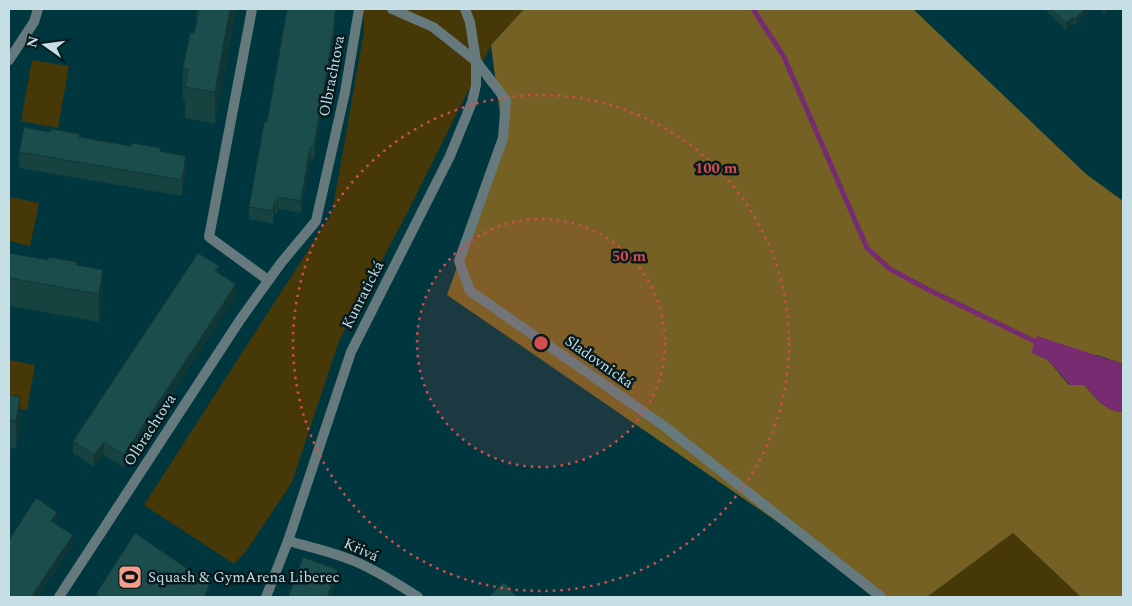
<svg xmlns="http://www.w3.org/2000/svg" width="1132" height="606" font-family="Spectral,serif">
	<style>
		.green { fill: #473807 }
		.forest { fill: #756123 }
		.water { fill: #772b71 }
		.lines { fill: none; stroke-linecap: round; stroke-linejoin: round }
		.stream { stroke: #772b71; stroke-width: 5 }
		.minor { stroke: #667a7e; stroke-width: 10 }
		.tertiary { stroke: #667a7e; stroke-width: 10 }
		.wall { fill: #164240 }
		.shaded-wall { fill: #123634 }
		.building { fill: #1a4d4b; stroke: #123634 }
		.ring { fill: none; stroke: #d34d4e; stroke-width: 2.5; stroke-dasharray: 2.5 5 }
		.labels { text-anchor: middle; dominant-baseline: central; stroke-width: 5; stroke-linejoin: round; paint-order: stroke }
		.street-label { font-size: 15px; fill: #c6dfe4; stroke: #071b1f }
		.poi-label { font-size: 15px; fill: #c6dfe4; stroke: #071b1f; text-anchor: start }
		.centre { fill: #d34d4e; stroke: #071b1f; stroke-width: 2.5 }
		.ring-label { font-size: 15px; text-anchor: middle; font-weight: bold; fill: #d34d4e; stroke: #071b1f; stroke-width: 5; stroke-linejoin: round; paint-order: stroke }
	</style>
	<rect width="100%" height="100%" fill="#00373f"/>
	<g class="green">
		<polygon points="363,9 524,9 491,45 405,217 339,341 292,482 246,551 234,564 144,505 332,213 364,32"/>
		<polygon points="32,60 69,66 58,128 21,121"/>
		<polygon points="11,197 39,203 30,246 9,241 9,209"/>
		<polygon points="10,360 35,365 27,410 9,407"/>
		<polygon points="1013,533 1081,597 927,597"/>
	</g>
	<path class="forest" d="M524,9H913L1086,174L1123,201V364L1097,355L1048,360L1069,385H1084C1095,397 1106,412 1123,412V597H1081L1013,533L927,597H887L447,295L503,138L491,45Z"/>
	<path class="water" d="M1037,336L1123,364V412C1106,412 1095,397 1084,385H1070L1048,360L1031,353Z"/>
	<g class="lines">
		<polyline class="stream" points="753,9 784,57 867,248 890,269 927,289 1040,344"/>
		<g class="minor">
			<polyline points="252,9 209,237 268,280"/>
			<polyline points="392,9 433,27 476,61 506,100 503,138 459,261 470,291 664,426 881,597"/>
			<polyline points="9,60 34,22 38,9"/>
			<path d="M288,541C310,547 333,552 354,561C376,570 398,584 418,597"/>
			<polyline points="59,597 240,320 281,263 316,221 345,92 359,9"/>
		</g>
		<polyline class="tertiary" points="266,597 288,541 351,352 450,156 472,102 476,85 476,61 470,22 465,9"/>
	</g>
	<g class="wall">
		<polygon points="196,9 236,9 215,124 185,118 185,100 183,100 183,68 194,33 196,22"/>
		<polygon points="338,9 335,24 335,34 314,159 310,159 301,213 278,209 277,213 275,213 273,224 249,219 249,207 267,122"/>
		<polygon points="1044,9 1091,9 1075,26 1073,24 1066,30"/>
		<polygon points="1100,9 1110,9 1105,14"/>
		<polygon points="50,132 160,151 186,172 182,196 19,168 19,152"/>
		<polygon points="9,253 77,265 103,297 99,322 9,306"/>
		<polygon points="219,273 236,296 124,468 104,455 94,467 73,453 73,441"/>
		<polygon points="9,395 20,424 16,449 9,448"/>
	</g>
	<g class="shaded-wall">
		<polygon points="230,9 236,9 215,124 215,92"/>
		<polygon points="336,9 338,9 338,11 335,24 335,34 314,159 314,147"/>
		<polygon points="1085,9 1091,9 1075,26 1075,19"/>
		<polygon points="1105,9 1110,9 1105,14"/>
		<polygon points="1073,17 1073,24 1066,30 1066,23"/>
		<polygon points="310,147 310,159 301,213 301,201"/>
		<polygon points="186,156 186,172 182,196 182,180"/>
		<polygon points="278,197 278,209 277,213 277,201"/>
		<polygon points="275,201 275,213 273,224 273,211"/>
		<polygon points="219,266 219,279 215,271"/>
		<polygon points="103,270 103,297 99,322 99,294"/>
		<polygon points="236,284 236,296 124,468 124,455"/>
		<polygon points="20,397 20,424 16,449 16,421"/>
		<polygon points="104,442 104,455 94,467 94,455"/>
		<polygon points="57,512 57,522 51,530 51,521"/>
		<polygon points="73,535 73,544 38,597 31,597"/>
		<polygon points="338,570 338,578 331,597 327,597"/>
		<polygon points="210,584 210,588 206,597 204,597"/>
	</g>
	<g class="building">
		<polygon points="199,9 230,9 215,92 185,87 188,69 183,68 190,33 194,33"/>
		<polygon points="287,9 336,9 334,21 335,22 314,147 310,147 301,201 278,197 277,201 275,201 273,211 249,207 264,122 267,122"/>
		<polygon points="1051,9 1085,9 1075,19 1073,17 1066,23"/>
		<polygon points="24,127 50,132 51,129 79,134 79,137 131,146 132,143 160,148 160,151 186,156 182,180 19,152"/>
		<polygon points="9,253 48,260 48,257 77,262 77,265 103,270 99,294 9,278"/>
		<polygon points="198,253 219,266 215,271 236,284 124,455 104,442 94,455 73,441"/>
		<polygon points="9,395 20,397 16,421 9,420"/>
		<polygon points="36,498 57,512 51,521 73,535 31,597 9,597 9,540"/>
		<polygon points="135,533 210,584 204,597 100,597 96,594"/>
		<polygon points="303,557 338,570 327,597 288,597"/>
		<polygon points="504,582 517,597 488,597"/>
	</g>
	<circle cx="541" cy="343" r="124" fill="#d34d4e" fill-opacity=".12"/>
	<g class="ring">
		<circle cx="541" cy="343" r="124"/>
		<circle cx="541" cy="343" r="248"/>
	</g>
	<defs>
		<g id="stadium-square" transform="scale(1.25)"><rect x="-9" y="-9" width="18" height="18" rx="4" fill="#f49d8d" stroke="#071b1f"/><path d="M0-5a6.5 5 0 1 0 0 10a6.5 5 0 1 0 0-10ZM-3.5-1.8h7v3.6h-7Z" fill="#111"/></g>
	</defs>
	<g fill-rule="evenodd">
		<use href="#stadium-square" x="130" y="577"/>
	</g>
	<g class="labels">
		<g class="street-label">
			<text transform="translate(332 76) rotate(-79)">Olbrachtova</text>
			<text transform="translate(363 295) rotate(-63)">Kunratická</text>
			<text transform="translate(599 362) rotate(35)">Sladovnická</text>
			<text transform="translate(150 430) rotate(-57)">Olbrachtova</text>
			<text transform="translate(361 550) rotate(24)">Křivá</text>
		</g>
		<g class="poi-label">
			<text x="148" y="577">Squash &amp; GymArena Liberec</text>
		</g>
	</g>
	<circle cx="541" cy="343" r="8" class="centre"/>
	<g class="ring-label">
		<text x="716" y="173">100 m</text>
		<text x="629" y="261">50 m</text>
	</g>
	<rect width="1132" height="606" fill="none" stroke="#c6dfe4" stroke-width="20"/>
	<g transform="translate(45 45) rotate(284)" stroke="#071b1f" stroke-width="4" paint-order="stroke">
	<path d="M0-4L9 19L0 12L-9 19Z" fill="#c6dfe4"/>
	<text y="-8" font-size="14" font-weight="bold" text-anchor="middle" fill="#c6dfe4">N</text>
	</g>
</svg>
